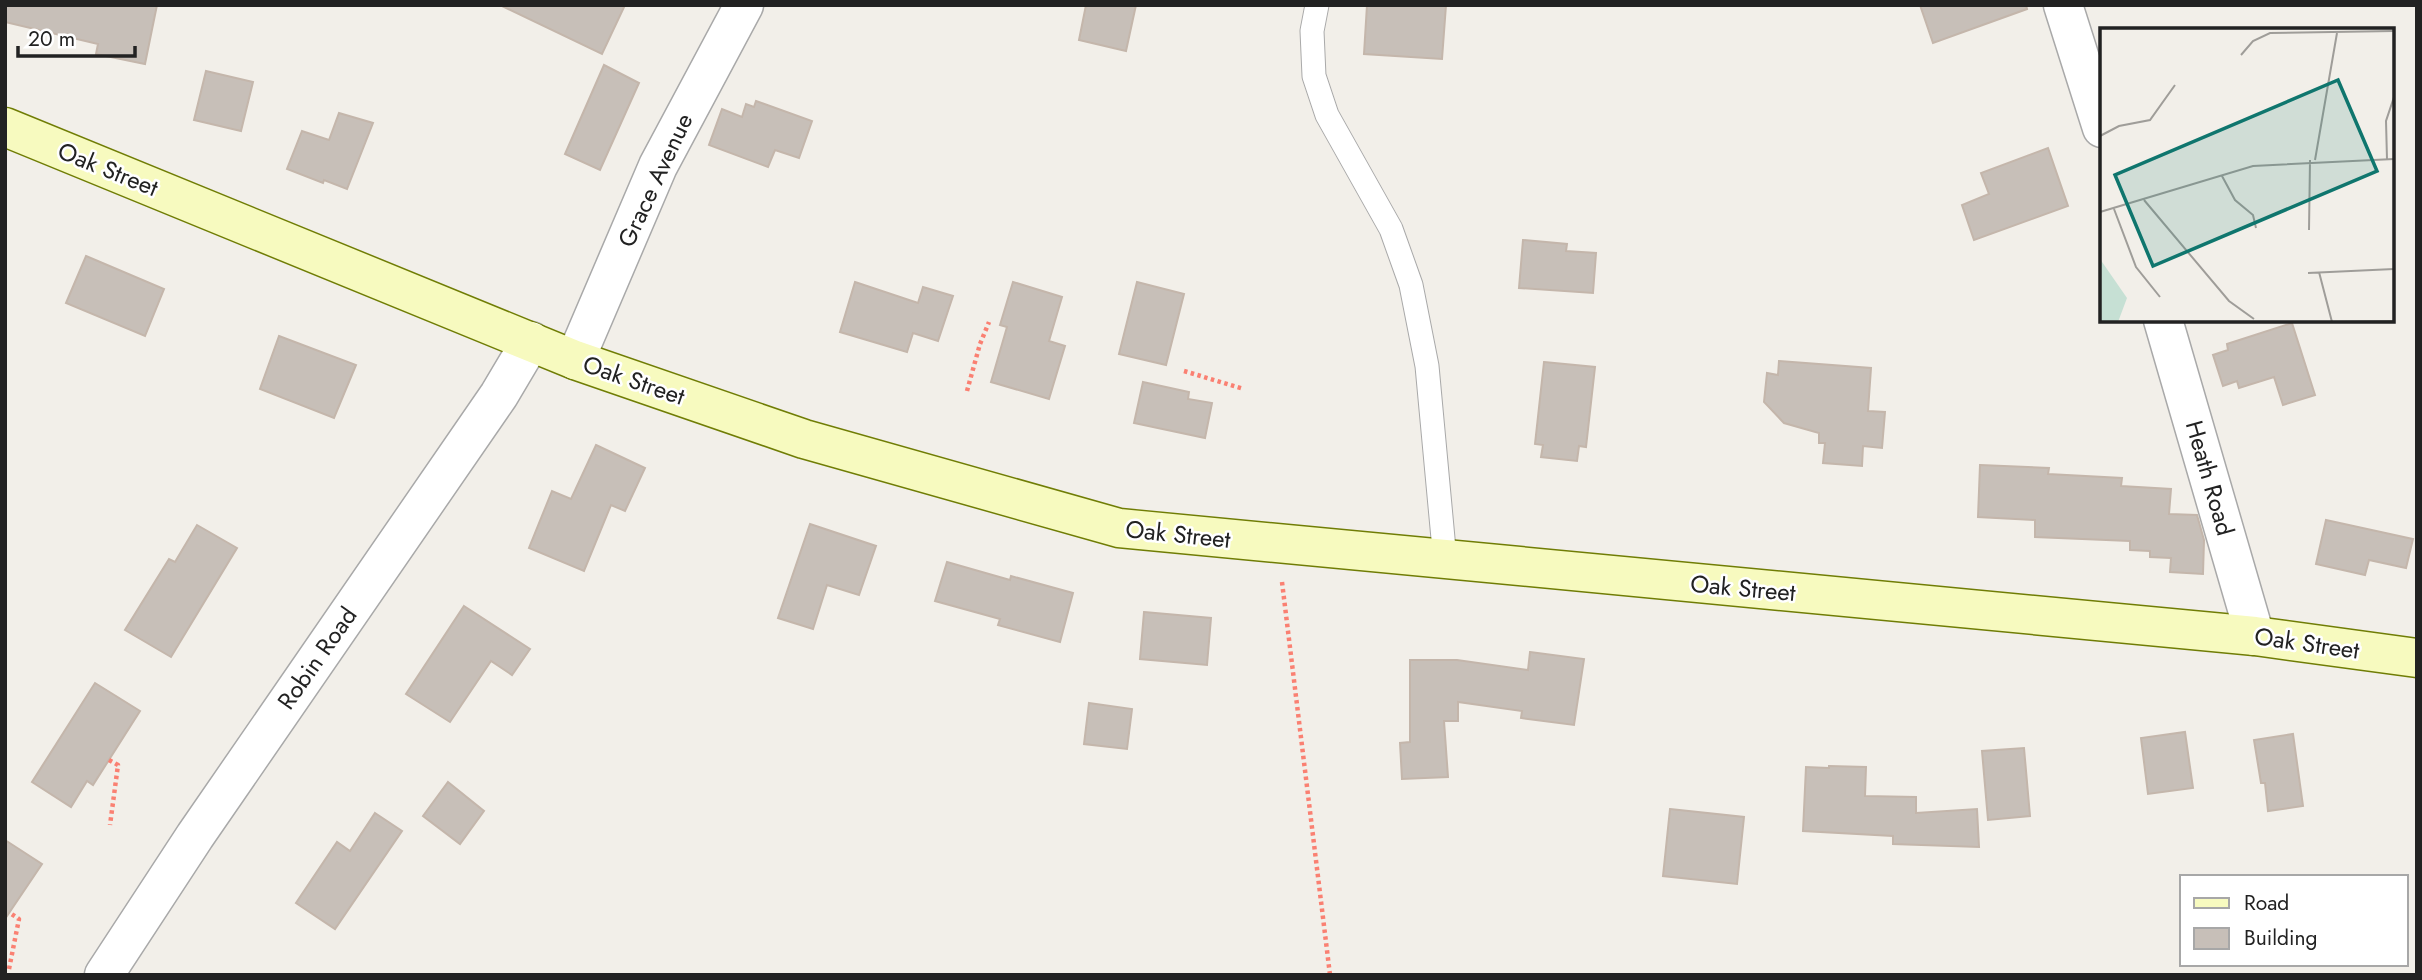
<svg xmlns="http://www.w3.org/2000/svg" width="2422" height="980" font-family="Jost,sans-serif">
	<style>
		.building { fill: #c7bfb8; stroke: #c4b6ab; stroke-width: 2 }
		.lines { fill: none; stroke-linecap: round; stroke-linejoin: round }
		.lane-casing { stroke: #a9a9a9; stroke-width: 25 }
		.street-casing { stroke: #a9a9a9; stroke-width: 41 }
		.secondary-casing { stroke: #707d05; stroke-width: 41 }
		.path { stroke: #fa8072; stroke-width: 4.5; stroke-dasharray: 3.5 3.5; stroke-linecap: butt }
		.lane { stroke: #fff; stroke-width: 23 }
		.street { stroke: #fff; stroke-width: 38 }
		.secondary { stroke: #f7fabf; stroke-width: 38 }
		.labels { text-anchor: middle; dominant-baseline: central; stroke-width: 5; stroke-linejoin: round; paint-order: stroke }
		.street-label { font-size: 24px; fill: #222; stroke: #fff }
		.inset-road { fill: none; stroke: #9f9d99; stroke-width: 2 }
		.view { fill: #0f766e; fill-opacity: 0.15; stroke: #0f766e; stroke-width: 3.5 }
		.inset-edge { fill: none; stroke: #222; stroke-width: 3.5 }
	</style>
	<rect width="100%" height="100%" fill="#f2efe9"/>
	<g class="building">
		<polygon points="5,5 157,5 145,64 96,54 98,44 5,22"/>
		<polygon points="500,5 625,5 602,54"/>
		<polygon points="1086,5 1136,5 1126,51 1079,40"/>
		<polygon points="1367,5 1446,5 1442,59 1364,54"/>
		<polygon points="1920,5 2026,5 2027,9 1933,43"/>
		<polygon points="604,65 639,83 600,170 565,154"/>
		<polygon points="206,71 253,82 241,131 194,120"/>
		<polygon points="756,101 812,121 799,158 775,150 768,167 709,145 722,109 742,117 746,104 754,107"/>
		<polygon points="339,113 373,123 347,189 324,180 323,183 287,169 302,131 329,140"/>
		<polygon points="2048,148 2068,206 1974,240 1962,205 1989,194 1981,173"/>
		<polygon points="1523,240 1567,244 1566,251 1596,253 1593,293 1519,288"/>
		<polygon points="86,256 164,289 145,336 66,303"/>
		<polygon points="855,282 918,303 923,287 953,296 938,341 913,333 907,352 840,332"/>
		<polygon points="1013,282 1062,297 1049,341 1065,346 1049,399 991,382 1007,327 1000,325"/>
		<polygon points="1137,282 1184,294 1166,365 1119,354"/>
		<polygon points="2292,323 2315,395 2283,405 2274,377 2239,388 2237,381 2223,386 2213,355 2228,350 2227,344"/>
		<polygon points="279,336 356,365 334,418 260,389"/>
		<polygon points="1779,361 1871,368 1868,411 1885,412 1882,448 1863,446 1862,466 1823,463 1825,443 1819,443 1819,433 1784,423 1764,402 1767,373 1778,375"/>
		<polygon points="1544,362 1595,367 1586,447 1579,446 1577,461 1541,457 1543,445 1535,444"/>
		<polygon points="1143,382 1189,392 1188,399 1212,403 1205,438 1134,423"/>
		<polygon points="596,445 645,468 625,511 611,505 584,571 529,548 552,491 571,499"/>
		<polygon points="1980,465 2049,468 2048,474 2122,478 2121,486 2171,489 2169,514 2197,515 2204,540 2203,574 2170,572 2171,558 2150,557 2150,551 2130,550 2130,541 2035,537 2035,520 1978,517"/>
		<polygon points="2326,520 2413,539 2406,568 2369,560 2365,575 2316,564"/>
		<polygon points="810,524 876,546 859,595 827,585 813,629 778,618"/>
		<polygon points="197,525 237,548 171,657 125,630 169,559 175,562"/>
		<polygon points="947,562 1010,580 1011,576 1073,593 1060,642 998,625 1000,619 935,601"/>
		<polygon points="464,606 530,649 512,675 491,661 450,722 406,694"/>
		<polygon points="1144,612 1211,618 1207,665 1140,659"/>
		<polygon points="1530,652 1584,659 1574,725 1521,718 1522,711 1458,702 1458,721 1444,721 1448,777 1402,779 1400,743 1410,742 1410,660 1457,660 1528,670"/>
		<polygon points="95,683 140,711 93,785 87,781 71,807 32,782"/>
		<polygon points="1089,703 1132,709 1127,749 1084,744"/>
		<polygon points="2185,732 2193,788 2148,794 2141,738"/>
		<polygon points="2293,734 2303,806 2268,811 2265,783 2261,783 2254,740"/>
		<polygon points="2024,748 2030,816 1988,820 1982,751"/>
		<polygon points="1829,766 1866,767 1865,796 1916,797 1916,813 1977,809 1979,847 1893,844 1893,836 1803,831 1806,767 1829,768"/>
		<polygon points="448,782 484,811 460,844 423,816"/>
		<polygon points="1670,809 1744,817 1737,884 1663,876"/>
		<polygon points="375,813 402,831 335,929 296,903 337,842 350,851"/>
		<polygon points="5,840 42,864 5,919"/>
	</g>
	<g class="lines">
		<g class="lane-casing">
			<polyline id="lane" points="1317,5 1312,31 1314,76 1327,115 1391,229 1411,285 1427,366 1445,560"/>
		</g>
		<g class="street-casing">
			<g id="street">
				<polyline points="2063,5 2102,128"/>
				<polyline points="2163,320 2255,636"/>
				<polyline points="575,360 658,166 744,5"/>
				<polyline points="104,975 195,836 499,395 531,341"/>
			</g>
		</g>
		<g class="secondary-casing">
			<polyline id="secondary" points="5,127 575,360 804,439 1119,528 2255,636 2417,658"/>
		</g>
		<g class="path">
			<polyline points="1184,371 1244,389"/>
			<polyline points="967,391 980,344 989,322"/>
			<polyline points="1282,582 1330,975"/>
			<polyline points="109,760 118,765 110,825"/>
			<polyline points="9,969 19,919 10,913"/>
		</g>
		<use href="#lane" class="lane"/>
		<use href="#street" class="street"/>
		<use href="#secondary" class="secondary"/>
	</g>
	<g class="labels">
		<g class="street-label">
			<text transform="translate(108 169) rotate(22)">Oak Street</text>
			<text transform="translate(655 180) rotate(-65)">Grace Avenue</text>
			<text transform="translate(634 380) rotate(19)">Oak Street</text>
			<text transform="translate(2210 478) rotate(74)">Heath Road</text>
			<text transform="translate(1178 534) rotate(6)">Oak Street</text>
			<text transform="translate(1743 588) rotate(5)">Oak Street</text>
			<text transform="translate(2307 643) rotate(8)">Oak Street</text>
			<text transform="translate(317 658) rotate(-55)">Robin Road</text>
		</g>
	</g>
	<g transform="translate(2100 28)">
		<rect width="294" height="294" fill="#f2efe9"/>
		<path d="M0,231L27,270L18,294H0Z" fill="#c6e0d4"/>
		<path class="inset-road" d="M141,27L153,13L170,5L294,3M0,108L19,98L50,92L75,57M287,131L286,93L294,69M215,132L237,5M122,148L135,172L153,187L156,200M44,172L129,273L154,291M14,181L36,239L60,269M0,184L153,138L294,131M209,202L210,132M219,244L232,294M208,245L294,241M228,294L294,293"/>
		<path class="view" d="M238,52L277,143L53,238L15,147Z"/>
		<rect width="294" height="294" class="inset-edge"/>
	</g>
	<rect width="2422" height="980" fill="none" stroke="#222222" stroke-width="14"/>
	<rect x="2180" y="875" width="228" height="91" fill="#ffffff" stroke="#a7a7a7" stroke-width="2"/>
	<rect x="2194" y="898" width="35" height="10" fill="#f7fabf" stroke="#a7a7a7" stroke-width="2"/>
	<text x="2244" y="910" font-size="21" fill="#222222">Road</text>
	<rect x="2194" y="928" width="35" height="21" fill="#c7bfb8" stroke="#a7a7a7" stroke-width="2"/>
	<text x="2244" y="945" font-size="21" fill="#222222">Building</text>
	<path d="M18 46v10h117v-10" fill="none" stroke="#222222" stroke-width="3.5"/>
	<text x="28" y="46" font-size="21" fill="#222222" stroke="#ffffff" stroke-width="5" paint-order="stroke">20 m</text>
</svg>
